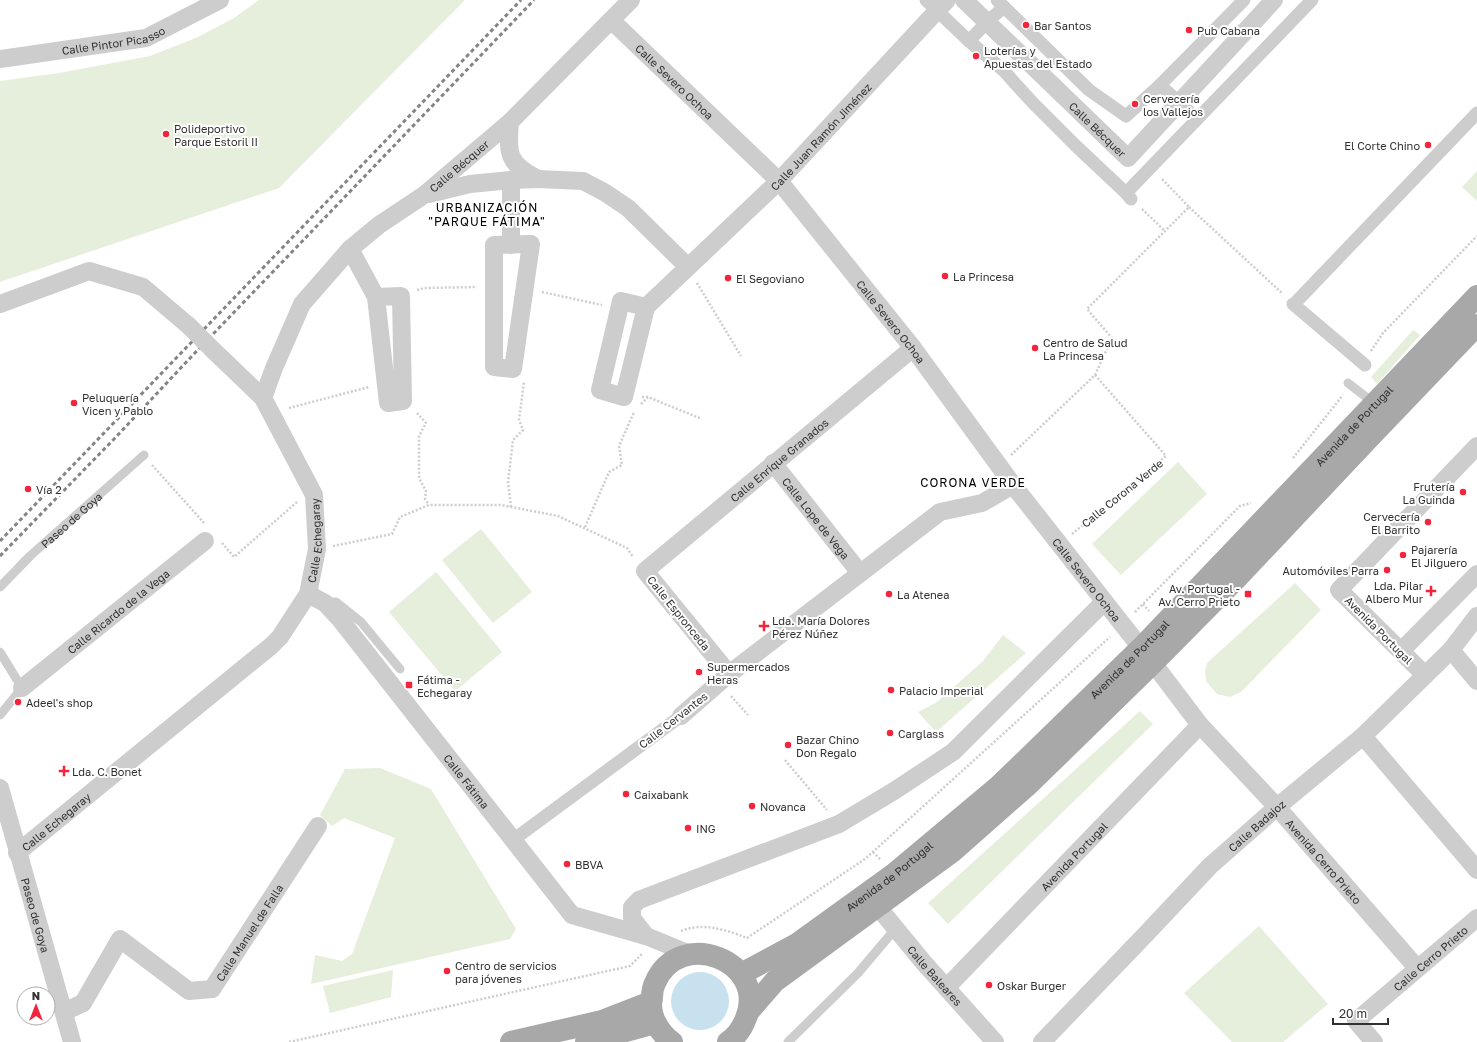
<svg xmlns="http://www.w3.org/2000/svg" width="1477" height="1042" font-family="'Golos Text',sans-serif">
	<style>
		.green { fill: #e6eedc }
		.water { fill: #c7e1ef }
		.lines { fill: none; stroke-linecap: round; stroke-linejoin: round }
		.path { stroke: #cdcdcd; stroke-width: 2.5; stroke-dasharray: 2 2; stroke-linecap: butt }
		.service { stroke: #cdcdcd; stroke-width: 9 }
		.pedestrian { stroke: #cdcdcd; stroke-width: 13 }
		.minor { stroke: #cdcdcd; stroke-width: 18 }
		.primary { stroke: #a8a8a8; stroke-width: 22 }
		.rail { stroke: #858585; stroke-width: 3; stroke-dasharray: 4 3; stroke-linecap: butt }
		.minor-bridge { stroke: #cdcdcd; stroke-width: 18 }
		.poi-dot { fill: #f4243c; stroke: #fff; stroke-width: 1.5 }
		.labels { text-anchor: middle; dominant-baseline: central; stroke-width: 4; stroke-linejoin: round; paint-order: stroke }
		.poi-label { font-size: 11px; fill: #303030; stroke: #fff; text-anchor: start }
		.street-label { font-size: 11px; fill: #303030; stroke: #fff }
		.neighbourhood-label { font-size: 12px; letter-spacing: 1px; fill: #000; stroke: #fff }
	</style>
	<rect width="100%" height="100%" fill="#fff"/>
	<g class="green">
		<polygon points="259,0 465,0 279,188 0,282 0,81 59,73 150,56 198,37 234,18"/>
		<polygon points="1477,171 1477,201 1462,187"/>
		<polygon points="1413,330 1420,335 1377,384 1371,377"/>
		<polygon points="1178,462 1207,494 1121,575 1092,544"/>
		<polygon points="481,529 532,592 493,623 442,560"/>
		<polygon points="436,572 502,652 455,691 389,612"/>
		<polygon points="1295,583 1321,610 1241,692 1230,697 1217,694 1206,681 1205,671 1207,663"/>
		<polygon points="1003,635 1026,653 936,732 918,712 937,702 983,661"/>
		<polygon points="1140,711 1153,724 948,924 928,903"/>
		<polygon points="380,768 431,789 516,929 510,939 311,984 315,955 342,961 352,954 395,838 344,818 332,826 320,815 345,769"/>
		<polygon points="1259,926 1328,1004 1283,1042 1232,1042 1184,993"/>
		<polygon points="393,970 391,997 330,1013 323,986"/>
	</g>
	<circle class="water" cx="700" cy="1001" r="29"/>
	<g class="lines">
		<g class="path">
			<polyline points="1189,207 1283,294"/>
			<polyline points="1142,209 1165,231"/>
			<polyline points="697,283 741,356"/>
			<polyline points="417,290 424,288 477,287"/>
			<polyline points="542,292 602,305"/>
			<polyline points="1371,351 1383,333 1477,236"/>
			<polyline points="1095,375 1112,338 1087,309 1189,207 1161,178"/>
			<polyline points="642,397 648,397 702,419"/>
			<polyline points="641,404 648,397"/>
			<polyline points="289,408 369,387"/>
			<polyline points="417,413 426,423 419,436 419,478 426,491 425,499 429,505"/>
			<polyline points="1011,455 1095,375 1166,456 1072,534"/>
			<polyline points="1293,458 1343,395"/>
			<polyline points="152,465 205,524"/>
			<polyline points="511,507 508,482 513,440 523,430 519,420 524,382"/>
			<polyline points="585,527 609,472 622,465 619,446 634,412"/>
			<polyline points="222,543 234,557 297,502"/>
			<polyline points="333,546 392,534 400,517 429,505 501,505 558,516 627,548 633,557"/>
			<polyline points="1143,604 1149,611"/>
			<polyline points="1135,612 1240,506 1251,503"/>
			<polyline points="731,696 748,715"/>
			<polyline points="785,760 827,810"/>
			<polyline points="873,852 881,860"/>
			<path d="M681,931C702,922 727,930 747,938L865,859L1110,637"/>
			<polyline points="289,1042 630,966 643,953"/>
		</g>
		<g class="service">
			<polyline points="1348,383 1375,404"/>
			<path id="s1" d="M0,587L30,556L144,455"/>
			<polyline points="326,603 336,602 361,622 400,669"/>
			<polyline points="0,652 22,688 0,715"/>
			<polyline points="788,1042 858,973 896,928"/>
		</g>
		<g class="pedestrian">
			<polyline points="926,0 969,41"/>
			<polyline points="997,0 1089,90 1126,116 1160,85 1244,0"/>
			<polyline points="1004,7 987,22 969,41 1003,70 1033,103 1076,146 1126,193"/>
			<polyline points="1160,85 1197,119"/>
			<polyline points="1131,199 1126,193 1312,0"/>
			<polyline points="1297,301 1477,113"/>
			<polyline points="1293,304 1365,365"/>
			<polyline points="513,840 681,716"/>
		</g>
		<g class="minor">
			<path id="s2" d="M964,0L1128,158L1274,0"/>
			<path id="s3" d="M612,21L779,181L913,348L1013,485L1141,648"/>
			<path id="s4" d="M0,59L146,38L220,0"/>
			<path d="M510,122C507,154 508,164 538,179"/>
			<polyline points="511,180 511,245"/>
			<polyline points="429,194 470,184 511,180 538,179 583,181 604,192 628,208 688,267"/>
			<polygon points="531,244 513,369 494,367 494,245"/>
			<polyline points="350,249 376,297 388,403 403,401 401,296 376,297"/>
			<polyline points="0,304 89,271 143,287 189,326"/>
			<path id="s5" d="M646,307L621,301L600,390L624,397L646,307L779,181L947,0"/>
			<path id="s6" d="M263,398L274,368L302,304L350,249L379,225L424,195L510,122L631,0"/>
			<path id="s7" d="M773,463L860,573"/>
			<path id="s8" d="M308,594L325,603L339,618L572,915L646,936L690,954"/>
			<polyline points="1451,650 1477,681"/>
			<polyline points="1401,651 1477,574"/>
			<path id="s9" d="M1153,663L1200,725L1277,807L1417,968"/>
			<path id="s10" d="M729,674L645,571L913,348"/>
			<polyline points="1425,675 1339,590 1477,446"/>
			<path id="s11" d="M22,688L205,541"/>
			<polyline points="681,716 729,674 940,512 982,503 1013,485"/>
			<polyline points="1363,736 1477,870"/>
			<path id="s12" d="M0,788L72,1042"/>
			<path id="s13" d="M17,853L271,646L280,637L308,594L317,549L314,495L263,398L213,350"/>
			<path id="s14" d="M878,907L924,963L995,1042"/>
			<polyline points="646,936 632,918 632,907 639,900 839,824 894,791 953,752 1104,602"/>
			<path id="s15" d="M947,987L1200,725"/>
			<path id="s16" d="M64,1012L83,1003L120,939L189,991L212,989L318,826"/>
			<path id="s17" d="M1042,1042L1146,934L1210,866L1277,807L1363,736L1451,650L1477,616"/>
			<path id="s18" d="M1374,1042L1356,1021L1477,918"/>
		</g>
		<g class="primary">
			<path id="s19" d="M741,974L797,944L894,874L999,786L1141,648L1477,296"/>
			<polyline points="749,1011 775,981 953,851 1029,784 1153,663 1235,580 1369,438 1477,325"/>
			<polyline points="511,1042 602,1021 651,1002"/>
			<polyline points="586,1042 655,1023"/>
			<path d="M672,1042C659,1033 648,1014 652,998C652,993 653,987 655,983C679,926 769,961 746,1018C742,1029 737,1036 728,1042"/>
		</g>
		<g class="rail">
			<polyline points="0,541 521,0"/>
			<polyline points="0,556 115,438 192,356 534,0"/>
		</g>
		<polyline class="minor-bridge" points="189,326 213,350"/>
	</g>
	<g class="poi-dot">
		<circle cx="1026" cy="25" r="4"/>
		<circle cx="1189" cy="30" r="4"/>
		<circle cx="976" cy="56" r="4"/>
		<circle cx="1135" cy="104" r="4"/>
		<circle cx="166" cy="134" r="4"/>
		<circle cx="1428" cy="145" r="4"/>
		<circle cx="945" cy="276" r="4"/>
		<circle cx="728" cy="278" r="4"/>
		<circle cx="1035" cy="348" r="4"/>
		<circle cx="74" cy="403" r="4"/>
		<circle cx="28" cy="489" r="4"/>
		<circle cx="1463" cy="492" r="4"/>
		<circle cx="1428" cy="522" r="4"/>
		<circle cx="1403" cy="555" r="4"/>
		<circle cx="1387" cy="570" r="4"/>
		<path d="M1429 585h4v4h4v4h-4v4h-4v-4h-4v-4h4z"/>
		<circle cx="889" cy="594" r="4"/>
		<rect x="1244" y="590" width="8" height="8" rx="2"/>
		<path d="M762 620h4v4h4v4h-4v4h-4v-4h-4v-4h4z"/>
		<circle cx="699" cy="672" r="4"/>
		<rect x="405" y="681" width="8" height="8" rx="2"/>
		<circle cx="891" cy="690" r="4"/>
		<circle cx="18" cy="702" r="4"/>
		<circle cx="890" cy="733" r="4"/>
		<circle cx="788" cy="745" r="4"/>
		<path d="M62 765h4v4h4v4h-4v4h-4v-4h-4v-4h4z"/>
		<circle cx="626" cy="794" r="4"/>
		<circle cx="752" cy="806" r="4"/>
		<circle cx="688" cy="828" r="4"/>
		<circle cx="567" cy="864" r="4"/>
		<circle cx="447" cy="971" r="4"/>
		<circle cx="989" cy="985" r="4"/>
	</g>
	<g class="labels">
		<g class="poi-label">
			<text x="1034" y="25">Bar Santos</text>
			<text x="1197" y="30">Pub Cabana</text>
			<text x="984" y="50">Loterías y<tspan x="984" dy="13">Apuestas del Estado</tspan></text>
			<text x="1143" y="98">Cervecería<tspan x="1143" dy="13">los Vallejos</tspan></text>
			<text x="174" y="128">Polideportivo<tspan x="174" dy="13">Parque Estoril II</tspan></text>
			<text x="1420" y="145" text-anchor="end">El Corte Chino</text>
			<text x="953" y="276">La Princesa</text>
			<text x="736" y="278">El Segoviano</text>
			<text x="1043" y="342">Centro de Salud<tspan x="1043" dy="13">La Princesa</tspan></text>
			<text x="82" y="397">Peluquería<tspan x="82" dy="13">Vicen y Pablo</tspan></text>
			<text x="1455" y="486" text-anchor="end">Frutería<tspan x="1455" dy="13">La Guinda</tspan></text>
			<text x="36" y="489">Vía 2</text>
			<text x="1420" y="516" text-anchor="end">Cervecería<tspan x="1420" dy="13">El Barrito</tspan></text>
			<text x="1411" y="549">Pajarería<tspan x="1411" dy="13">El Jilguero</tspan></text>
			<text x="1379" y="570" text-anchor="end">Automóviles Parra</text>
			<text x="1423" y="585" text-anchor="end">Lda. Pilar<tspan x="1423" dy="13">Albero Mur</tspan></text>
			<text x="1240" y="588" text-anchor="end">Av. Portugal -<tspan x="1240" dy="13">Av. Cerro Prieto</tspan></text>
			<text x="897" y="594">La Atenea</text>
			<text x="772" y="620">Lda. María Dolores<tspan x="772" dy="13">Pérez Núñez</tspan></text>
			<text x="707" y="666">Supermercados<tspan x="707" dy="13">Heras</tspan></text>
			<text x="417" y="679">Fátima -<tspan x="417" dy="13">Echegaray</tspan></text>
			<text x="899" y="690">Palacio Imperial</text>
			<text x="26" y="702">Adeel's shop</text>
			<text x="898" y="733">Carglass</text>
			<text x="796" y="739">Bazar Chino<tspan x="796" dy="13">Don Regalo</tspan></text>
			<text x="72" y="771">Lda. C. Bonet</text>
			<text x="634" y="794">Caixabank</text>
			<text x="760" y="806">Novanca</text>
			<text x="696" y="828">ING</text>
			<text x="575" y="864">BBVA</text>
			<text x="455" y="965">Centro de servicios<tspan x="455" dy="13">para jóvenes</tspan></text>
			<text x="997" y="985">Oskar Burger</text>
		</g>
		<g class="street-label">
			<text stroke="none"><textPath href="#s4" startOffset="115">Calle Pintor Picasso</textPath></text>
			<text stroke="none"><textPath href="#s3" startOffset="87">Calle Severo Ochoa</textPath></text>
			<text stroke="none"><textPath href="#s2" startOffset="186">Calle Bécquer</textPath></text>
			<text stroke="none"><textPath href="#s5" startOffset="479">Calle Juan Ramón Jiménez</textPath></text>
			<text stroke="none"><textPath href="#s6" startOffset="312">Calle Bécquer</textPath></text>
			<text stroke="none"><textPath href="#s3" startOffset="411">Calle Severo Ochoa</textPath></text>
			<text stroke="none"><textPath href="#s19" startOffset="826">Avenida de Portugal</textPath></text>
			<text stroke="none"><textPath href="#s10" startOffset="307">Calle Enrique Granados</textPath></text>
			<text transform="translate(1122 493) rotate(-39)">Calle Corona Verde</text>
			<text stroke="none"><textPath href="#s7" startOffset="70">Calle Lope de Vega</textPath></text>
			<text stroke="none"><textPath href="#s1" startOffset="98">Paseo de Goya</textPath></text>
			<text stroke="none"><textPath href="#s13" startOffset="446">Calle Echegaray</textPath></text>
			<text stroke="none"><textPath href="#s3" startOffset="735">Calle Severo Ochoa</textPath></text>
			<text stroke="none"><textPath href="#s11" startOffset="123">Calle Ricardo de la Vega</textPath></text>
			<text transform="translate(679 613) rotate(51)">Calle Espronceda</text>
			<text transform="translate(1379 630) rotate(45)">Avenida Portugal</text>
			<text stroke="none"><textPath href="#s19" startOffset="502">Avenida de Portugal</textPath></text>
			<text transform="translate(673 720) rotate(-38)">Calle Cervantes</text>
			<text stroke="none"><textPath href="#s8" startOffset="247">Calle Fátima</textPath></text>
			<text stroke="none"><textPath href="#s13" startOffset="50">Calle Echegaray</textPath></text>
			<text stroke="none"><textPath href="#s17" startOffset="305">Calle Badajoz</textPath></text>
			<text stroke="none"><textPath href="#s15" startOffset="182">Avenida Portugal</textPath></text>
			<text stroke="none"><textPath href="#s9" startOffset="262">Avenida Cerro Prieto</textPath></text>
			<text stroke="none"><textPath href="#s19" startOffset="178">Avenida de Portugal</textPath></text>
			<text stroke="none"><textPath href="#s12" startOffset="132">Paseo de Goya</textPath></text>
			<text stroke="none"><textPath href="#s16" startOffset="272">Calle Manuel de Falla</textPath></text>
			<text stroke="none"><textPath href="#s18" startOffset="125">Calle Cerro Prieto</textPath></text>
			<text stroke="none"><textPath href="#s14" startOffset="89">Calle Baleares</textPath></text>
		</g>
		<g class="neighbourhood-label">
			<text x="487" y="207">URBANIZACIÓN<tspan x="487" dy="14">"PARQUE FÁTIMA"</tspan></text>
			<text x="973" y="482">CORONA VERDE</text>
		</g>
	</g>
	<g transform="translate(36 1006)"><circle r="19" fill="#ffffff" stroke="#acacac"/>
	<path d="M0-3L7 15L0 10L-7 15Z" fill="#f4243c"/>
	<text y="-6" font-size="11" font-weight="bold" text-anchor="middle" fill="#303030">N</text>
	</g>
	<path d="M1333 1018v6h55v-6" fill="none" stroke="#303030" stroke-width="2"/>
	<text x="1339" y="1018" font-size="12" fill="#303030" stroke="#ffffff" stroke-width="3" paint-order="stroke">20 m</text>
</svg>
